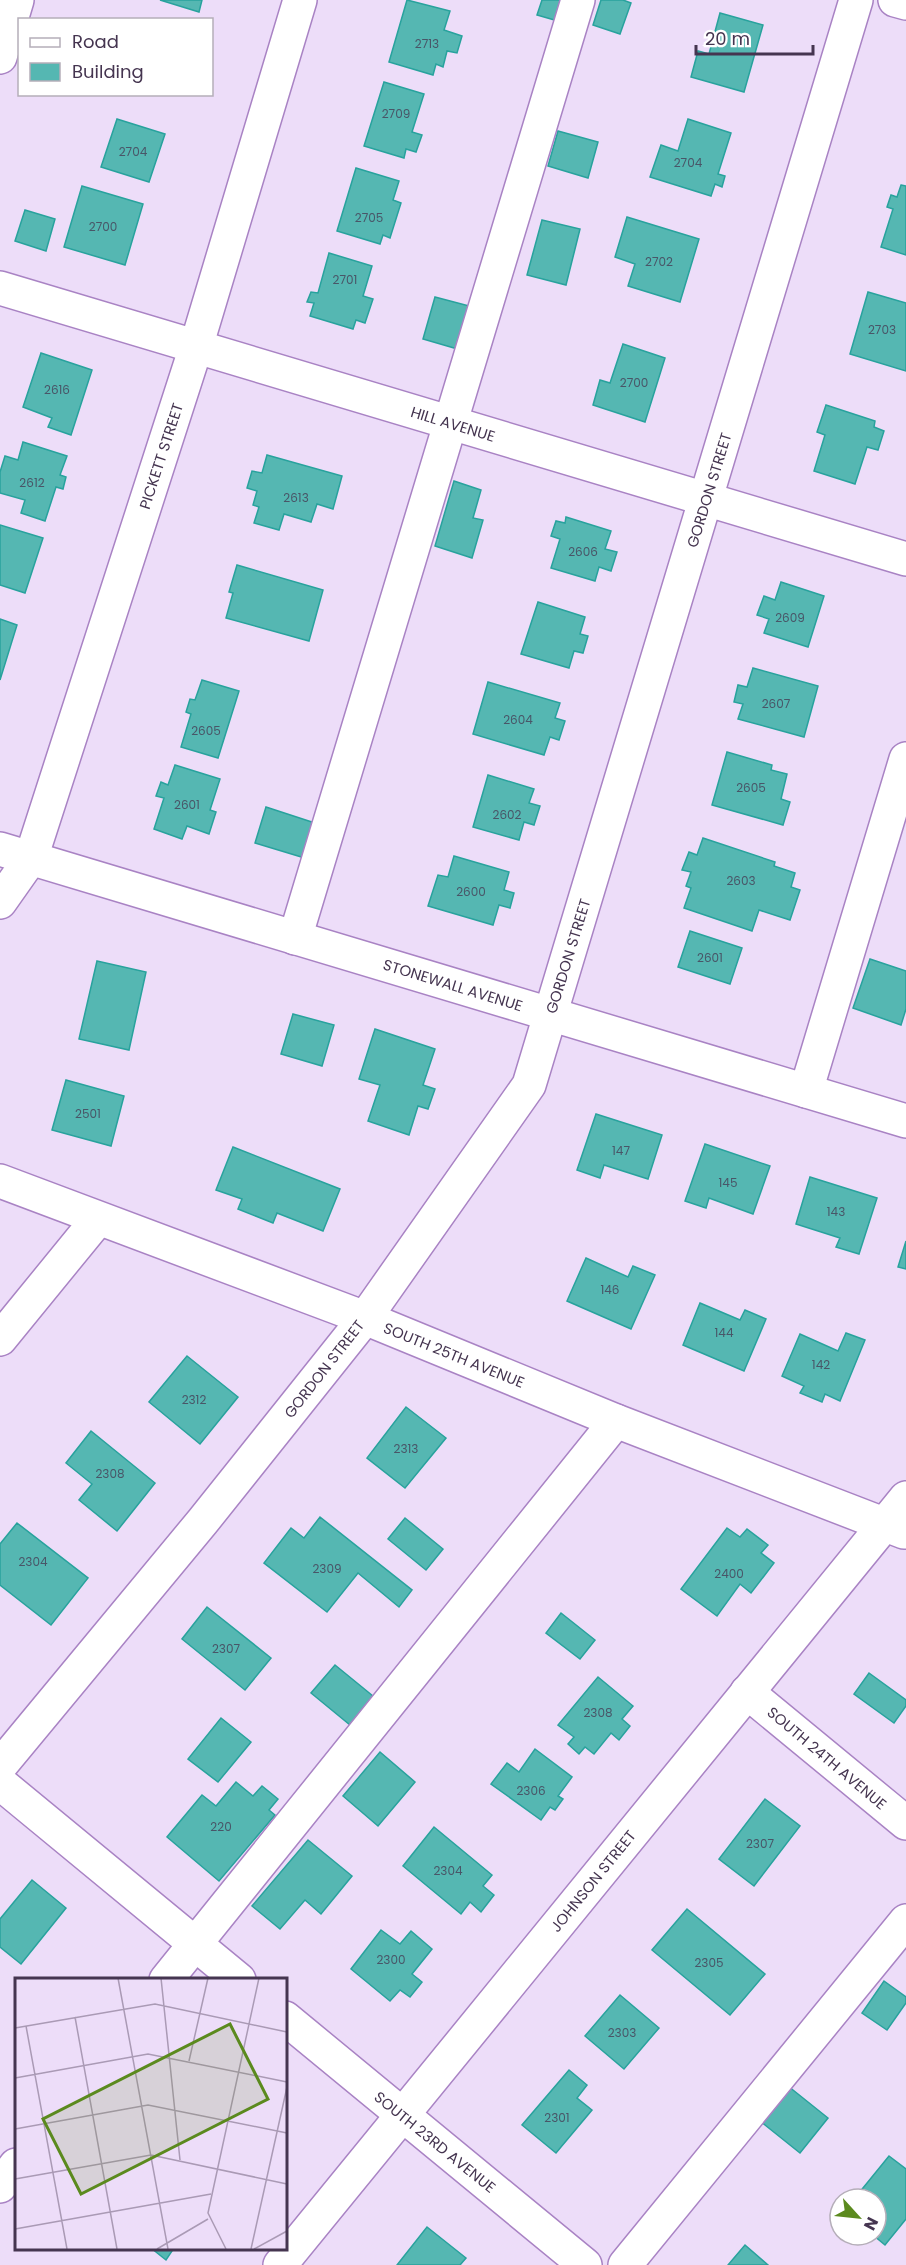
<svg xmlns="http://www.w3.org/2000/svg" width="906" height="2265" font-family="Poppins,sans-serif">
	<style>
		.building { fill: #55b7b2; stroke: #28a29d; stroke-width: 1.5 }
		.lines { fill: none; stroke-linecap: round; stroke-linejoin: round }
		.minor-casing { stroke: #a983c4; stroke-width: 36 }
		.minor { stroke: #fff; stroke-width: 33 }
		.labels { text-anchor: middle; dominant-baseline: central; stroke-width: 6; stroke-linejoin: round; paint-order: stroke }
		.number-label { font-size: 12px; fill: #495668 }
		.street-label { font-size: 15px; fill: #453550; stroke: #fff }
		.inset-road { fill: none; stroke: #aa9ab5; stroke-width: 1.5 }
		.view { fill: #5b8a1e; fill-opacity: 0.15; stroke: #5b8a1e; stroke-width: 3 }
		.inset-edge { fill: none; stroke: #453550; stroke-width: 3 }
	</style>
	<rect width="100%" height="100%" fill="#edddf9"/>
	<g class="building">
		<polygon points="160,0 202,0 199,12"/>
		<polygon points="407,0 450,11 444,30 462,36 457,53 447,51 443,67 436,64 433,75 389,62"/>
		<polygon points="542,0 564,0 558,21 537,15"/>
		<polygon points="601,0 623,0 631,3 620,34 593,25"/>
		<polygon points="720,13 763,25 744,92 691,77 698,51 709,54"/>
		<polygon points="384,82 424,94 412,132 422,135 416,152 406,149 404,158 364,146"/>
		<polygon points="117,119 165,134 149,182 101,167"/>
		<polygon points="688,119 731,133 718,174 725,176 722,187 715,184 711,196 650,177 661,145 678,151"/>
		<polygon points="558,131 598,142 588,178 548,166"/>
		<polygon points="356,168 399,181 393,200 401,203 390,238 383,235 380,244 337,231"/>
		<polygon points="901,185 906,186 906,255 881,247 893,209 887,207 891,195 897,197"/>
		<polygon points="82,186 143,204 125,265 64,247"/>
		<polygon points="25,210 55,219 46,251 15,241"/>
		<polygon points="627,217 699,239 680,302 628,286 635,264 615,257"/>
		<polygon points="542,220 580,229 566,285 527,275"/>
		<polygon points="329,253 372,266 363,296 373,299 365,323 356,320 353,329 310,316 314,303 307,302 311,292 318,293"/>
		<polygon points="868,292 906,303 906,371 850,354"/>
		<polygon points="435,297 473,307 461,350 423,339"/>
		<polygon points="623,344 665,358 645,422 593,405 600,380 610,383"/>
		<polygon points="41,353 92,370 71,435 48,427 52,418 23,407"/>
		<polygon points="826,405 875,421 874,427 884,431 878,450 867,447 855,484 814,471 825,435 817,432"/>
		<polygon points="23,442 67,456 60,475 66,477 63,489 56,487 45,521 21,513 25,500 0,493 0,472 5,456 18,460"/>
		<polygon points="267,455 342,476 333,509 317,504 311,522 284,514 279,530 254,523 259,507 253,505 257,491 247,488 252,471 262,473"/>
		<polygon points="454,481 481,490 473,518 483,520 472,558 435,546"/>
		<polygon points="566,517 611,531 605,549 617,552 611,571 599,567 595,581 551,568 560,539 551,536 556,521 565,523"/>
		<polygon points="0,525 43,538 25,593 0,585"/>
		<polygon points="237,565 323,590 309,641 226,618 233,593 229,592"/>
		<polygon points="781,582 824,596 808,647 764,633 769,619 757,615 764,596 775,600"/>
		<polygon points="538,602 585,617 580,634 588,636 583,653 574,651 569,668 521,654"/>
		<polygon points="0,619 17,625 0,680"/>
		<polygon points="753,668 818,686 804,737 738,719 743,704 734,702 738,685 747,687"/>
		<polygon points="202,680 239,691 218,758 181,747 191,714 186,712 190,699 195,700"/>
		<polygon points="488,682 560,703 555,718 565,721 559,740 550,737 544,755 473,734"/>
		<polygon points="727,752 772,765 771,770 787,774 781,799 790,802 783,825 712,805"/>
		<polygon points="175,765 220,779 210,810 216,812 209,834 187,826 182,839 154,829 164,798 156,796 161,782 168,785"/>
		<polygon points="488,775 534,789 529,803 540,806 534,825 524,822 519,840 473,827"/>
		<polygon points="266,807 318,824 308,859 255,843"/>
		<polygon points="703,838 775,862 774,866 795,873 791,887 800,890 790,920 759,910 752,931 684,908 691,888 686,886 691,872 682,870 689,852 697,855"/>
		<polygon points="454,856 509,872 504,890 514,893 510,908 499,905 493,925 428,906 438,875 448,877"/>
		<polygon points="690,931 742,948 730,984 678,967"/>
		<polygon points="870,959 906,971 906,1009 901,1025 853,1008"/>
		<polygon points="97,961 146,972 129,1050 79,1039"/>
		<polygon points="293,1014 334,1025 322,1066 281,1054"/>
		<polygon points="375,1029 435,1049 423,1085 435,1089 428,1109 418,1106 409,1135 368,1121 380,1085 359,1079"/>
		<polygon points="66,1080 124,1096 111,1146 52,1130"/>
		<polygon points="596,1114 662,1135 648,1179 604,1165 600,1178 577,1170"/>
		<polygon points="705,1144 770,1166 753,1214 709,1198 706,1208 685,1201"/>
		<polygon points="233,1147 340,1189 323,1231 277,1213 273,1223 238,1209 242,1199 216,1190"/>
		<polygon points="810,1177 877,1198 859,1254 836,1247 840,1238 796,1224"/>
		<polygon points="906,1241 906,1269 898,1267"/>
		<polygon points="586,1258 628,1277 633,1266 655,1275 631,1329 567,1301"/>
		<polygon points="700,1303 740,1320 745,1310 766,1319 744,1371 683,1345"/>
		<polygon points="846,1333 865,1340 840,1401 825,1394 822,1402 800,1393 804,1386 782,1376 800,1334 838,1351"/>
		<polygon points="187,1356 238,1397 200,1444 149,1402"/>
		<polygon points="406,1407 446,1438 405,1488 367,1458"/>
		<polygon points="91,1431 155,1483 117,1531 79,1500 92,1484 66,1463"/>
		<polygon points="320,1517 412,1590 399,1607 358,1573 327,1612 264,1563 291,1528 304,1538"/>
		<polygon points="405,1518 443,1549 426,1570 388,1539"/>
		<polygon points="17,1523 88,1578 51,1625 0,1585 0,1544"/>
		<polygon points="727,1528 740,1537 747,1529 768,1545 761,1553 774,1563 751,1593 740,1584 717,1616 681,1589"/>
		<polygon points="207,1607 271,1658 245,1690 182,1639"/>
		<polygon points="561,1613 595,1640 580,1659 546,1633"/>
		<polygon points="335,1665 373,1696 350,1725 311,1693"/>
		<polygon points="869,1673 906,1700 906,1706 894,1723 854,1694"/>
		<polygon points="598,1677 633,1706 622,1719 630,1726 619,1740 611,1733 594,1754 585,1747 579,1754 568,1744 574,1737 558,1725"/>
		<polygon points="221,1718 251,1742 218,1782 188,1759"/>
		<polygon points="535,1749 572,1777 558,1796 563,1799 555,1810 550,1807 541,1820 491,1784 507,1763 519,1772"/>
		<polygon points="380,1752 415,1782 378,1826 343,1796"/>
		<polygon points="236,1782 253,1796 262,1786 278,1799 269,1810 275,1815 219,1881 167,1837 202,1795 216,1806"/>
		<polygon points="765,1799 800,1826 754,1886 719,1859"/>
		<polygon points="434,1827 492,1875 483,1886 494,1895 481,1912 470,1902 461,1914 403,1866"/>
		<polygon points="308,1840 352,1876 321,1914 305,1900 280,1929 252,1906"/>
		<polygon points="32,1880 66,1908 21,1964 0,1947 0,1919"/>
		<polygon points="687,1909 765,1974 730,2015 652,1950"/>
		<polygon points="381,1930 400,1944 411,1931 432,1949 412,1974 422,1982 410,1997 400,1990 390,2001 351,1969"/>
		<polygon points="884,1981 906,1997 906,2003 887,2030 862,2013"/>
		<polygon points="620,1995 659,2028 624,2069 585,2036"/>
		<polygon points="569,2070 587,2085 577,2098 592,2110 556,2153 522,2125"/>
		<polygon points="788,2086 828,2118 800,2153 760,2121"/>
		<polygon points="889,2156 906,2169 906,2219 885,2245 873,2235 876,2235 876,2199 854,2199"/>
		<polygon points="427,2227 466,2258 460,2265 397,2265"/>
		<polygon points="745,2245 768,2265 728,2265"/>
		<polygon points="151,2248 174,2248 166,2260"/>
	</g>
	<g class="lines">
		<g class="minor-casing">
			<g id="minor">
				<polyline points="895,0 906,3"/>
				<polyline points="0,57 17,0"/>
				<polyline points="0,288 906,559"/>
				<polyline points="0,849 906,1121"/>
				<polyline points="0,902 31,858 196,347 300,0"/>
				<polyline points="295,938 578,0"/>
				<polyline points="806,1091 906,759"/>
				<polyline points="0,1181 365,1318 616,1421 904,1532"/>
				<polyline points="0,1339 98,1219"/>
				<polyline points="747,1692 906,1823"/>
				<polyline points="0,1766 203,1521 365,1318 529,1085 856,0"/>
				<polyline points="0,1783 239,1980"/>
				<polyline points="166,1980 616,1421"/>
				<polyline points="285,2018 585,2265"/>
				<polyline points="0,2186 16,2165"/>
				<polyline points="280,2265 906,1498"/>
				<polyline points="625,2265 906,1921"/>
			</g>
		</g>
		<use href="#minor" class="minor"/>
	</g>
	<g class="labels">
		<g class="number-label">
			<text x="427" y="43">2713</text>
			<text x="396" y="113">2709</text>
			<text x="133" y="151">2704</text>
			<text x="688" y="162">2704</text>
			<text x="369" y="217">2705</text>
			<text x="103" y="226">2700</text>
			<text x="659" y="261">2702</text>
			<text x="345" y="279">2701</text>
			<text x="882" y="329">2703</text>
			<text x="634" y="382">2700</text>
			<text x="57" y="389">2616</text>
			<text x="32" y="482">2612</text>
			<text x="296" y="497">2613</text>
			<text x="583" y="551">2606</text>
			<text x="790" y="617">2609</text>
			<text x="776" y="703">2607</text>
			<text x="518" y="719">2604</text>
			<text x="206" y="730">2605</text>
			<text x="751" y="787">2605</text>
			<text x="187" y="804">2601</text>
			<text x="507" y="814">2602</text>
			<text x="741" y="880">2603</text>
			<text x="471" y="891">2600</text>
			<text x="710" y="957">2601</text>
			<text x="88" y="1113">2501</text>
			<text x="621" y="1150">147</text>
			<text x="728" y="1182">145</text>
			<text x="836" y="1211">143</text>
			<text x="610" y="1289">146</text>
			<text x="724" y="1332">144</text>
			<text x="821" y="1364">142</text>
			<text x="194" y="1399">2312</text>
			<text x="406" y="1448">2313</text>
			<text x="110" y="1473">2308</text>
			<text x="33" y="1561">2304</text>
			<text x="327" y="1568">2309</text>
			<text x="729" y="1573">2400</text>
			<text x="226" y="1648">2307</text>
			<text x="598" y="1712">2308</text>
			<text x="531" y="1790">2306</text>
			<text x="221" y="1826">220</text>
			<text x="760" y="1843">2307</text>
			<text x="448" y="1870">2304</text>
			<text x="391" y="1959">2300</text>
			<text x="709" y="1962">2305</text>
			<text x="622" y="2032">2303</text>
			<text x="557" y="2117">2301</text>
		</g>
		<g class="street-label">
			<text transform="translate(453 424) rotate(17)">HILL AVENUE</text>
			<text transform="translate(161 456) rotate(-72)">PICKETT STREET</text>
			<text transform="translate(709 490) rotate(-73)">GORDON STREET</text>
			<text transform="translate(568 956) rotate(-73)">GORDON STREET</text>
			<text transform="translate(453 985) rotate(17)">STONEWALL AVENUE</text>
			<text transform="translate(454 1355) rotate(22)">SOUTH 25TH AVENUE</text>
			<text transform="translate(324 1369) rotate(-52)">GORDON STREET</text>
			<text transform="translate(827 1758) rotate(40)">SOUTH 24TH AVENUE</text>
			<text transform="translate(593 1881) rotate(-51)">JOHNSON STREET</text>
			<text transform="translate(435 2142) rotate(39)">SOUTH 23RD AVENUE</text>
		</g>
	</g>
	<g transform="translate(15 1978)">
		<rect width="272" height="272" fill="#edddf9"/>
		<path class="inset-road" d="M103,0L153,271M146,0L165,182M60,39L102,271M11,48L52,271M0,50L140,26L272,54M174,83L193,0M0,100L133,76L272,104M0,151L133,127L272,155M0,201L136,177L272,206M0,251L196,216M142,271L193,241M211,271L193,235L244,0M236,271L272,109M239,271L272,253"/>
		<path class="view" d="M215,46L253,121L66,216L28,141Z"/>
		<rect width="272" height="272" class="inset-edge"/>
	</g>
	<rect x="18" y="18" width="195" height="78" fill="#ffffff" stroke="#b5aeb9" stroke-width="1.5"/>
	<rect x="30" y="38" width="30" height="9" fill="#ffffff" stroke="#b5aeb9" stroke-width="1.5"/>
	<text x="72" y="48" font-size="18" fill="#453550">Road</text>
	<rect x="30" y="63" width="30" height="18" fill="#55b7b2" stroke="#b5aeb9" stroke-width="1.5"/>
	<text x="72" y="78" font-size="18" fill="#453550">Building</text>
	<g transform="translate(858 2217) rotate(117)"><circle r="28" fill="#ffffff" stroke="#b5aeb9" stroke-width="1.5"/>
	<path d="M0-4.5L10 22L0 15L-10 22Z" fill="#5b8a1e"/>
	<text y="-9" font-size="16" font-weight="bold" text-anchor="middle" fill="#453550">N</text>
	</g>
	<path d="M696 45v9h117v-9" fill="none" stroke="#453550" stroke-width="3"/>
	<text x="705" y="45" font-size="18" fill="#453550" stroke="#ffffff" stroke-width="4.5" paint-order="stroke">20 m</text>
</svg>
